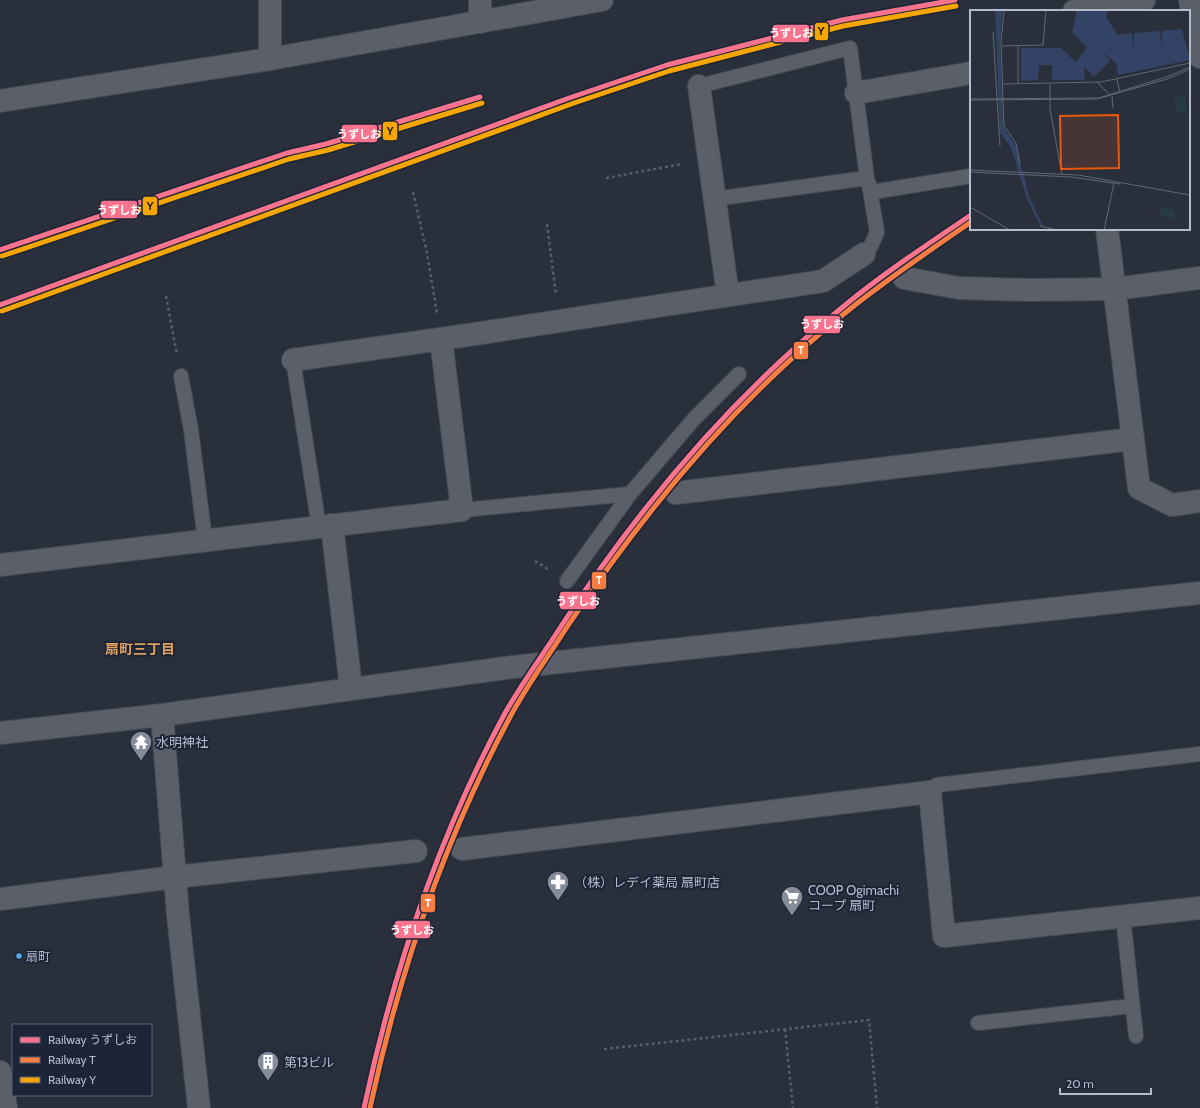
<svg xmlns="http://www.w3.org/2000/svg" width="1200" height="1108" font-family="Cabin,'Noto Sans JP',sans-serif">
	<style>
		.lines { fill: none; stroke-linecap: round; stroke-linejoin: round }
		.service-casing { stroke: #464b53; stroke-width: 16 }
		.minor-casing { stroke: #464b53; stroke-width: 24 }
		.tertiary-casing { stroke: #464b53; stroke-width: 24 }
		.path { stroke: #585e66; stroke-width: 2.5; stroke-dasharray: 3 3; stroke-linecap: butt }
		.service { stroke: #5b5f69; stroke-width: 14 }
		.minor { stroke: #5b5f69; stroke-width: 22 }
		.tertiary { stroke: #5b5f69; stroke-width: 22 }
		.rail-1-casing { stroke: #1c2537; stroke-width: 8 }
		.rail-2-casing { stroke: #1c2537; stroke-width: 8 }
		.rail-3-casing { stroke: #1c2537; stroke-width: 8 }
		.rail-1 { stroke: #fc738d; stroke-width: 5 }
		.rail-2 { stroke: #f77d43; stroke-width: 5 }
		.rail-3 { stroke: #f7a600; stroke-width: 5 }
		.bus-dot { fill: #5aa8eb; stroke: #1c2537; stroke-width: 1.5 }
		.labels { text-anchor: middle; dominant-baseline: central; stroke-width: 4; stroke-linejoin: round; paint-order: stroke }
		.bus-label { font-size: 12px; fill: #b4bccc; stroke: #1c2537; text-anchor: start }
		.poi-label { font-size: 13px; fill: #b4bccc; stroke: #1c2537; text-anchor: start }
		.neighbourhood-label { font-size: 14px; font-weight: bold; fill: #dfa05c; stroke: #1c2537 }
		.inset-road { fill: none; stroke: #616875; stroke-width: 1 }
		.view { fill: #e8590c; fill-opacity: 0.15; stroke: #e8590c; stroke-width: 2 }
		.inset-edge { fill: none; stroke: #b4bccc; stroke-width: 2 }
		.line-badge { stroke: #1c2537; stroke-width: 1.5 }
		.badge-label { font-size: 11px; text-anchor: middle; font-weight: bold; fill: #fff }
		.pale-badge-label { font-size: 11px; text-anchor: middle; font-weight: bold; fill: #111 }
	</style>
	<rect width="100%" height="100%" fill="#2a303b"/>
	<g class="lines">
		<g class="service-casing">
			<g id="service">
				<polyline points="699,86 850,48 867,178 714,199"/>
				<polyline points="872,192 971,176"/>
				<polyline points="864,254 871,246 877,232 869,184"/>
				<polyline points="293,360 319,527"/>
				<polyline points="181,376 191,430 205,540"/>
				<polyline points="462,510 630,494"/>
				<polyline points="567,581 630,494 693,420 739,374"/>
				<polyline points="930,792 937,785 1200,754"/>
				<polyline points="1123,917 1136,1036"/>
				<polyline points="978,1023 1132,1006"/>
			</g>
		</g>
		<g class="minor-casing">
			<g id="minor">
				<polyline points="270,0 270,59"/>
				<polyline points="480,0 480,22"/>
				<polyline points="1190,0 1200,57"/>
				<polyline points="1074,11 1144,0"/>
				<polyline points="699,86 728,295"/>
				<polyline points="856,93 971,73"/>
				<polyline points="0,101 270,59 602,0"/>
				<polyline points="1107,229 1139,488 1172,505 1200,501"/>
				<polyline points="904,278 959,288 1030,290 1114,289 1200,278"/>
				<polyline points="293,360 441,339 823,281 864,254"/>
				<polyline points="676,493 1133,439"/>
				<polyline points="332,525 351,688"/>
				<polyline points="0,565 462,510 441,339"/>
				<polyline points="162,715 178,915 199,1108"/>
				<polyline points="0,733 162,715 513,667 1200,593"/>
				<polyline points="462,849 930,792 944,936 1200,908"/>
				<polyline points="0,899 175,877 416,851"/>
			</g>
		</g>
		<g class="tertiary-casing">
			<polyline id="tertiary" points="0,1072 6,1108"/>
		</g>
		<g class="path">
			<polyline points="606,178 682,164"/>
			<polyline points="413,192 427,253 437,313"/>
			<polyline points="547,224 556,295"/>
			<polyline points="166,296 177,355"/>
			<polyline points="535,561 548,569"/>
			<polyline points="785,1029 793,1108"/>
			<polyline points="604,1049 869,1020 877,1108"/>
		</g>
		<use href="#service" class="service"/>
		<use href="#minor" class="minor"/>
		<use href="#tertiary" class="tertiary"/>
		<g class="rail-1-casing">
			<g id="rail-1">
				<polyline points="0,250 287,153 326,144 480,97"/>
				<polyline points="0,305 572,97 667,65 842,20 955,0"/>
				<path d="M364,1108C393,972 438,838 504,715C520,686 540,659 558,631C637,509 731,397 844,306C884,273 928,244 971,215"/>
			</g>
		</g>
		<g class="rail-2-casing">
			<path id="rail-2" d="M370,1108C399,973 444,841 509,719C525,688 546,660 565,630C644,511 737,398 850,309C889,278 930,250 971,222"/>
		</g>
		<g class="rail-3-casing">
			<g id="rail-3">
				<polyline points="2,256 289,159 328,150 482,103"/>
				<polyline points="2,311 574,103 669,71 843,26 956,6"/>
			</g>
		</g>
		<use href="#rail-1" class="rail-1"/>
		<use href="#rail-2" class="rail-2"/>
		<use href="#rail-3" class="rail-3"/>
	</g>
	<defs>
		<g id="temple-pin" transform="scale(1.15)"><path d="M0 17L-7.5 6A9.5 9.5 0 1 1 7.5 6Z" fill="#848b99" stroke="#1c2537"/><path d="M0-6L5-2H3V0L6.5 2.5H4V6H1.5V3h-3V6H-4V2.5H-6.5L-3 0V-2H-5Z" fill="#fff"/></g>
		<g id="pharmacy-pin" transform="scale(1.15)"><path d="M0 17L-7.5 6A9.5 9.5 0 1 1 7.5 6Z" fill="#848b99" stroke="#1c2537"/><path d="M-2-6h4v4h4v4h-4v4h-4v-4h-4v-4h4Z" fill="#fff"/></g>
		<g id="supermarket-pin" transform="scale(1.15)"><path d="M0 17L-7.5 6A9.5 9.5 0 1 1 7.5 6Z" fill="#848b99" stroke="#1c2537"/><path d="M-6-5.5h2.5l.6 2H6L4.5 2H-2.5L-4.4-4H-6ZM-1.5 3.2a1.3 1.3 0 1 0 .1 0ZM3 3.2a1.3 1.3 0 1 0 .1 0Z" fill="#fff"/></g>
		<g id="building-pin" transform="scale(1.15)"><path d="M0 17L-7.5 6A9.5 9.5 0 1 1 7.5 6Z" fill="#848b99" stroke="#1c2537"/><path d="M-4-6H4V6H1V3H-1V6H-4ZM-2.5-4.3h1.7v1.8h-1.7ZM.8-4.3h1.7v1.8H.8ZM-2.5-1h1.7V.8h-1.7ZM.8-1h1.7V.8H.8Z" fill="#fff"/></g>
	</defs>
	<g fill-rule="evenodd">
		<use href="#temple-pin" x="141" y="742"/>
		<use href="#pharmacy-pin" x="558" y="882"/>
		<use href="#supermarket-pin" x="792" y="897"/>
		<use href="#building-pin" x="268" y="1062"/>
	</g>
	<circle class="bus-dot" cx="19" cy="956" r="3.5"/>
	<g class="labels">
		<g class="bus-label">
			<text x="26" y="956">扇町</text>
		</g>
		<g class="poi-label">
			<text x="156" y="742">水明神社</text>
			<text x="574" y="882">（株）レデイ薬局 扇町店</text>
			<text x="808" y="890">COOP Ogimachi<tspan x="808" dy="15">コープ 扇町</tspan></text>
			<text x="284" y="1062">第13ビル</text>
		</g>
		<g class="neighbourhood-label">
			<text x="140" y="649">扇町三丁目</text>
		</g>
	</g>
	<g transform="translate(970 10)">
		<rect width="220" height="220" fill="#2a303b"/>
		<path d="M215,85L217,102H206L204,88Z" fill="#263b42"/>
		<path d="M191,197L205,200L204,209L189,206Z" fill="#263b42"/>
		<path d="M25,0H32L30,33L33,117L46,136L59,186L75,220L71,217L57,189L41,138L30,122ZM107,0H138L136,7L148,25L162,23L164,41V23L190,21L191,36L192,21L212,19L220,50L148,65L146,53L132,42L140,51L124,67L114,57L115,70H82V55H69L68,70L51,71V38H91L106,52L117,37L123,35L116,37L102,22Z" fill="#334365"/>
		<path class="inset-road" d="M34,0L31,32L34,116L46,133L50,154M23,22L30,136M32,36L73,35L76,0M48,36V73M147,69L150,83M127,72L140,85M80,73V99L92,165M33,74L131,72L220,53M142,86L143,98M0,89L129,88L196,67L220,57M0,90L127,89L197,69L220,59M0,160L108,165L220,185M0,162L101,167L150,174M0,197L40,220M70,216L88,220M134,220L144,173"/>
		<path class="view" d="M148,105L149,158L91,159L90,106Z"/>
		<rect width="220" height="220" class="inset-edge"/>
	</g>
	<g class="line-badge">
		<rect x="814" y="22" width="15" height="19" rx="4" fill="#f7a600"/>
		<rect x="772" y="24" width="38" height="19" rx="4" fill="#fc738d"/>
		<rect x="382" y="121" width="16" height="20" rx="4" fill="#f7a600"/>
		<rect x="341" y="124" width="37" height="19" rx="4" fill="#fc738d"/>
		<rect x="142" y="196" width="16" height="20" rx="4" fill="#f7a600"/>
		<rect x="100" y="200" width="38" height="19" rx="4" fill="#fc738d"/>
		<rect x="803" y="315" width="38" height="19" rx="4" fill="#fc738d"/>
		<rect x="793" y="341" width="16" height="19" rx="4" fill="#f77d43"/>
		<rect x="591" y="571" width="16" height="19" rx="4" fill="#f77d43"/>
		<rect x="559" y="591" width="38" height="19" rx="4" fill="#fc738d"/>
		<rect x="420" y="893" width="16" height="20" rx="4" fill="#f77d43"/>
		<rect x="394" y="920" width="37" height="19" rx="4" fill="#fc738d"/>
	</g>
	<g class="badge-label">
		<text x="791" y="37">うずしお</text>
		<text x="359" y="138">うずしお</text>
		<text x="119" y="214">うずしお</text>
		<text x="822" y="328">うずしお</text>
		<text x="801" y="354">T</text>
		<text x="599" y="584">T</text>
		<text x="578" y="605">うずしお</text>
		<text x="428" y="907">T</text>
		<text x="412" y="934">うずしお</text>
	</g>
	<g class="pale-badge-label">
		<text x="821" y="35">Y</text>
		<text x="390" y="135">Y</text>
		<text x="150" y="210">Y</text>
	</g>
	<rect x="12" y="1024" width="140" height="72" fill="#1c2537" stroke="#596173"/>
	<rect x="20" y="1037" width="20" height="6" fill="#fc738d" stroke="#596173"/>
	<text x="48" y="1044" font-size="12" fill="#b4bccc">Railway うずしお</text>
	<rect x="20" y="1057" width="20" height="6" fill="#f77d43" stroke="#596173"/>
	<text x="48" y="1064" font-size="12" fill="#b4bccc">Railway T</text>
	<rect x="20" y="1077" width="20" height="6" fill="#f7a600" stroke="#596173"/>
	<text x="48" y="1084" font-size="12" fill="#b4bccc">Railway Y</text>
	<path d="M1060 1088v6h91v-6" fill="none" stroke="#b4bccc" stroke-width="2"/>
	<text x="1066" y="1088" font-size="12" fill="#b4bccc" stroke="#1c2537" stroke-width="3" paint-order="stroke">20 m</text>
</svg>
